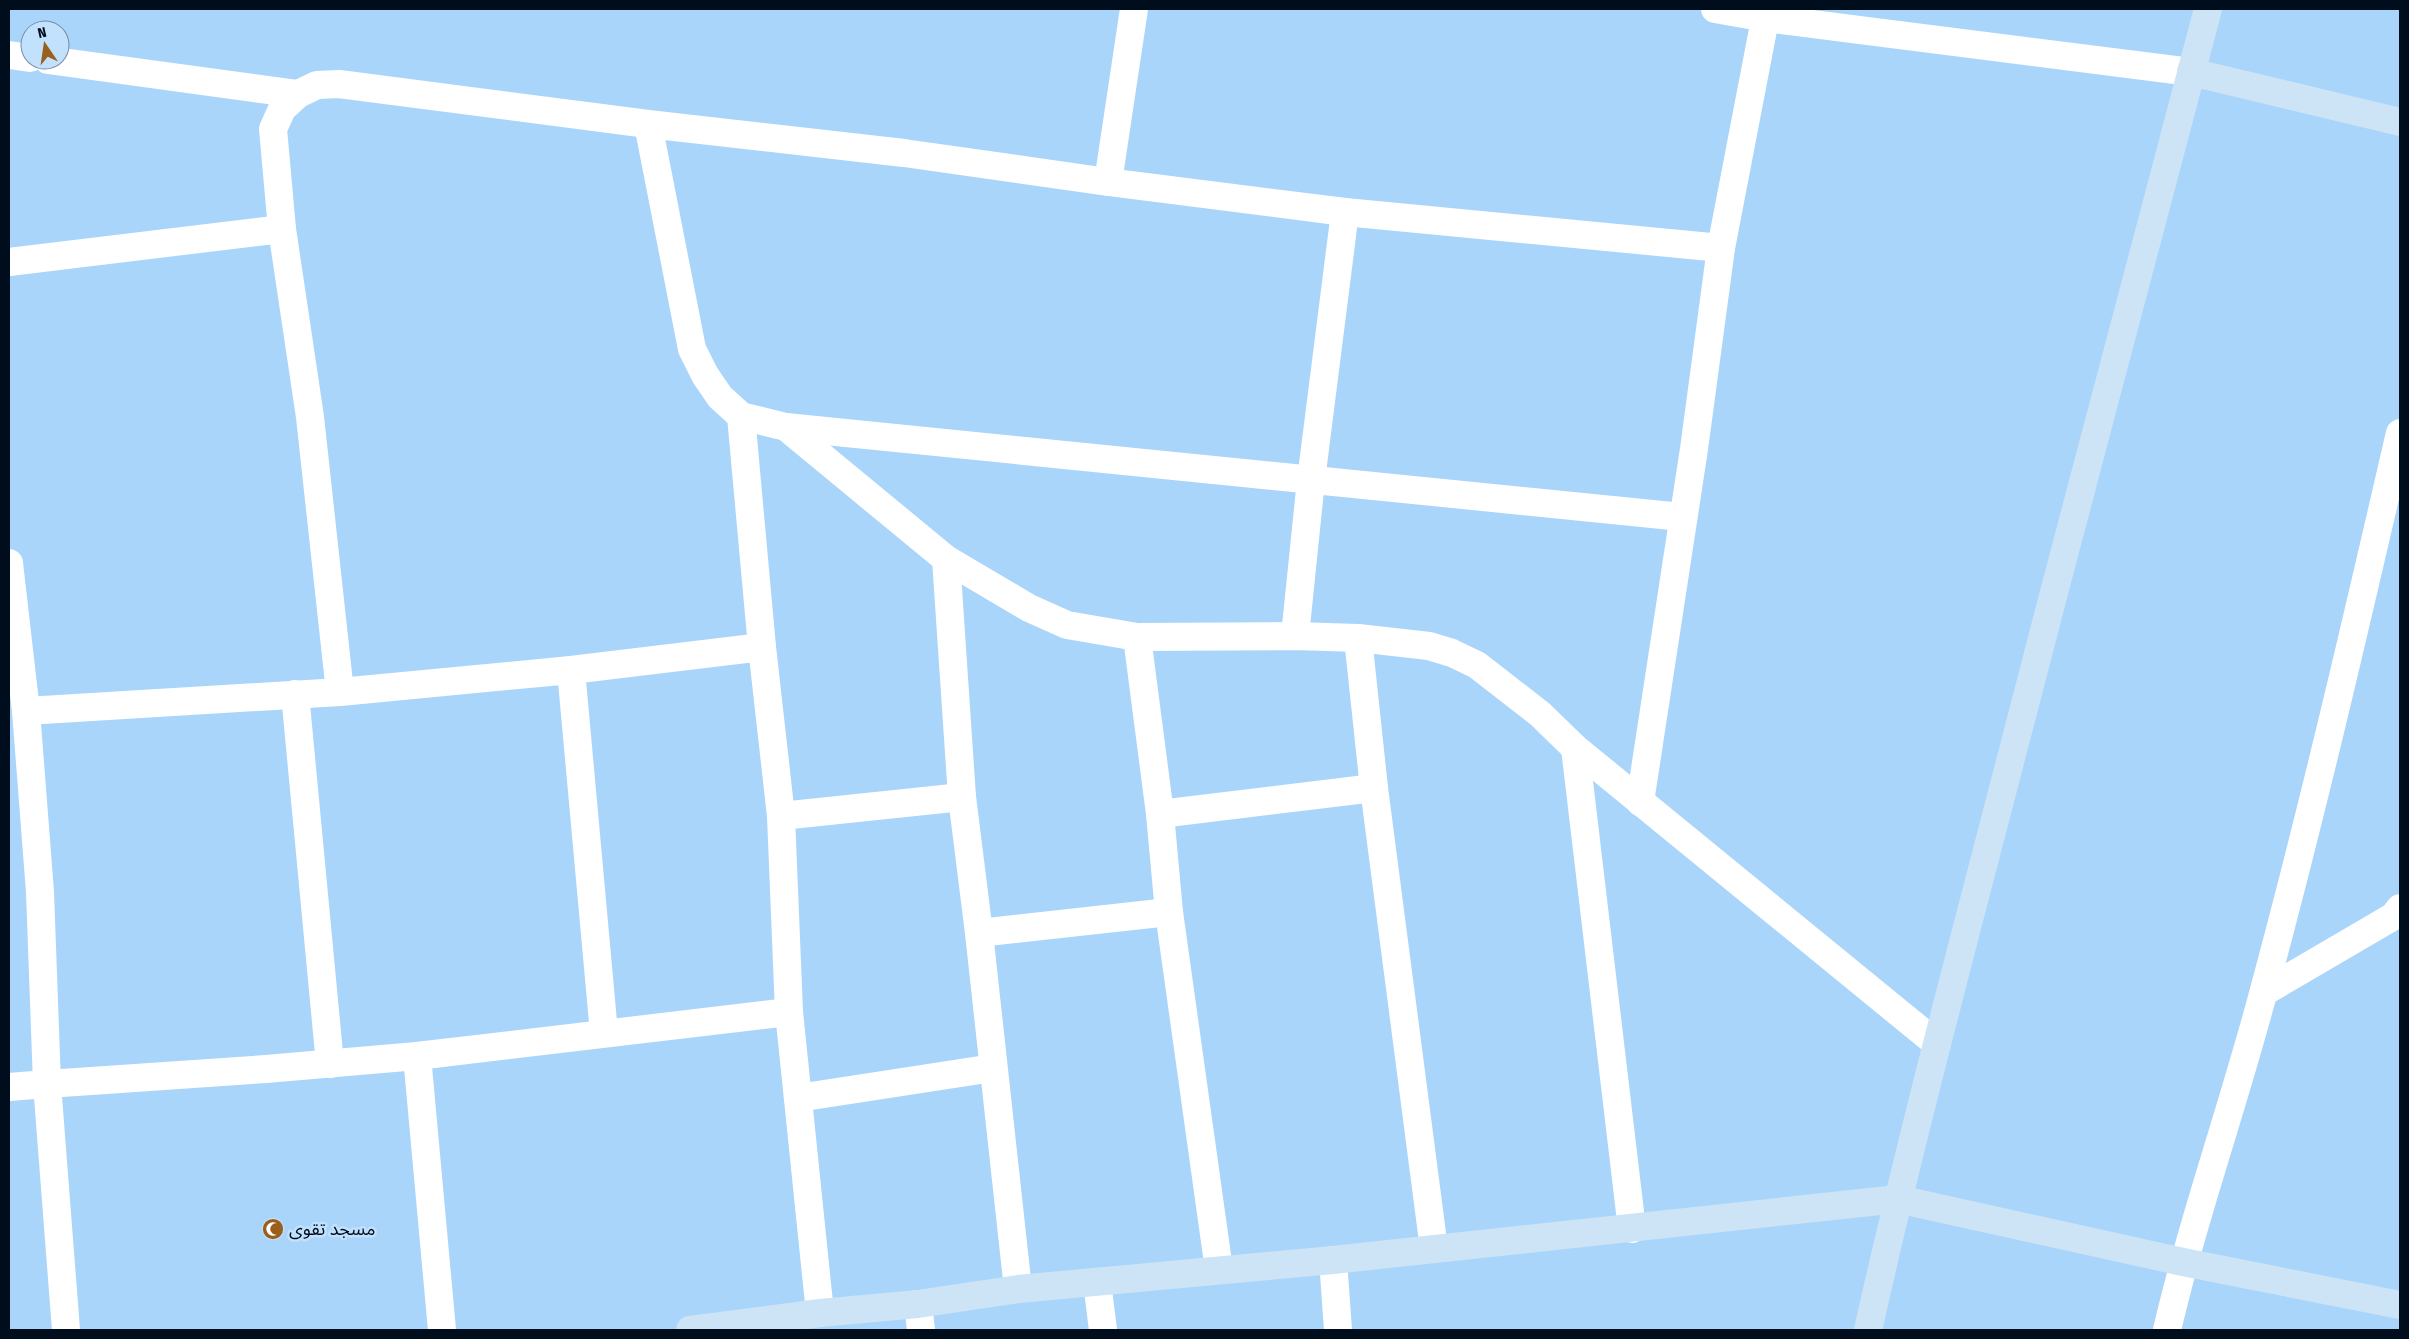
<svg xmlns="http://www.w3.org/2000/svg" width="2409" height="1339" font-family="'Fira Sans Condensed','Noto Sans Arabic',sans-serif">
	<style>
		.lines { fill: none; stroke-linecap: round; stroke-linejoin: round }
		.street { stroke: #fff; stroke-width: 28 }
		.secondary { stroke: #cde4f7; stroke-width: 28 }
		.labels { text-anchor: middle; dominant-baseline: central; stroke-width: 5; stroke-linejoin: round; paint-order: stroke }
		.poi-label { font-size: 18px; fill: #000d1d; stroke: #c1e1fd; text-anchor: start }
	</style>
	<rect width="100%" height="100%" fill="#aad5fb"/>
	<g class="lines">
		<g class="street">
			<polyline points="1715,9 1766,18 2191,72"/>
			<polyline points="9,55 30,58"/>
			<polyline points="48,60 298,94"/>
			<polyline points="648,124 904,153 1108,182 1345,212 1721,248 1694,449 1640,802"/>
			<polyline points="1108,182 1134,9"/>
			<polyline points="1721,248 1767,9"/>
			<polyline points="9,262 282,229"/>
			<polyline points="741,416 762,647"/>
			<polyline points="786,427 1682,517"/>
			<polyline points="946,559 962,797 979,933 1169,912"/>
			<polyline points="9,563 26,711 40,892 47,1084 9,1087"/>
			<polyline points="1295,636 1311,480 1345,212"/>
			<polyline points="1137,637 1160,814 1169,912 1219,1270"/>
			<polyline points="1358,638 1374,788 1434,1249"/>
			<polyline points="571,670 762,647 781,816 789,1012"/>
			<polyline points="340,692 310,417 282,229 273,129 282,109 298,94 317,85 339,84 648,124 692,349 705,375 720,397 741,416 786,427 946,559 1029,608 1067,625 1137,637 1295,636 1358,638 1429,646 1452,653 1477,665 1540,714 1575,748 1937,1044"/>
			<polyline points="295,694 330,1064"/>
			<polyline points="26,711 340,692 571,670 604,1033"/>
			<polyline points="1575,748 1632,1229"/>
			<polyline points="1160,814 1374,788"/>
			<polyline points="781,816 962,797"/>
			<polyline points="979,933 1018,1289"/>
			<polyline points="2264,992 2394,916 2400,908"/>
			<polyline points="417,1056 442,1330"/>
			<polyline points="798,1098 993,1068"/>
			<polyline points="1333,1260 1338,1330"/>
			<polyline points="1097,1282 1103,1330"/>
			<polyline points="918,1304 921,1330"/>
			<polyline points="66,1330 47,1084 266,1069 417,1056 789,1012 820,1313"/>
			<path d="M2167,1330C2194,1215 2234,1104 2264,990C2314,805 2357,619 2400,433"/>
		</g>
		<g class="secondary">
			<polyline points="2191,72 2400,122"/>
			<polyline points="690,1330 820,1313 918,1304 1018,1289 1333,1260 1898,1199 2183,1262 2400,1305"/>
			<path d="M1868,1330C1909,1147 1957,966 2004,785C2071,526 2139,267 2208,9"/>
		</g>
	</g>
	<defs>
		<g id="mosque-disc" transform="scale(1.125)"><circle r="9.5" fill="#995f1d" stroke="#c1e1fd"/><path d="M3.5-4.9A6 6 0 1 0 3.5 4.9A5 5 0 1 1 3.5-4.9Z" fill="#fff"/></g>
	</defs>
	<g fill-rule="evenodd">
		<use href="#mosque-disc" x="273" y="1229"/>
	</g>
	<g class="labels">
		<g class="poi-label">
			<text x="289" y="1229">مسجد تقوى</text>
		</g>
	</g>
	<rect width="2409" height="1339" fill="none" stroke="#000d1d" stroke-width="20"/>
	<g transform="translate(45 45) rotate(347)"><circle r="24" fill="#c1e1fd" stroke="#748ca3"/>
	<path d="M0-4L9 19L0 12L-9 19Z" fill="#995f1d"/>
	<text y="-8" font-size="14" font-weight="bold" text-anchor="middle" fill="#000d1d">N</text>
	</g>
</svg>
